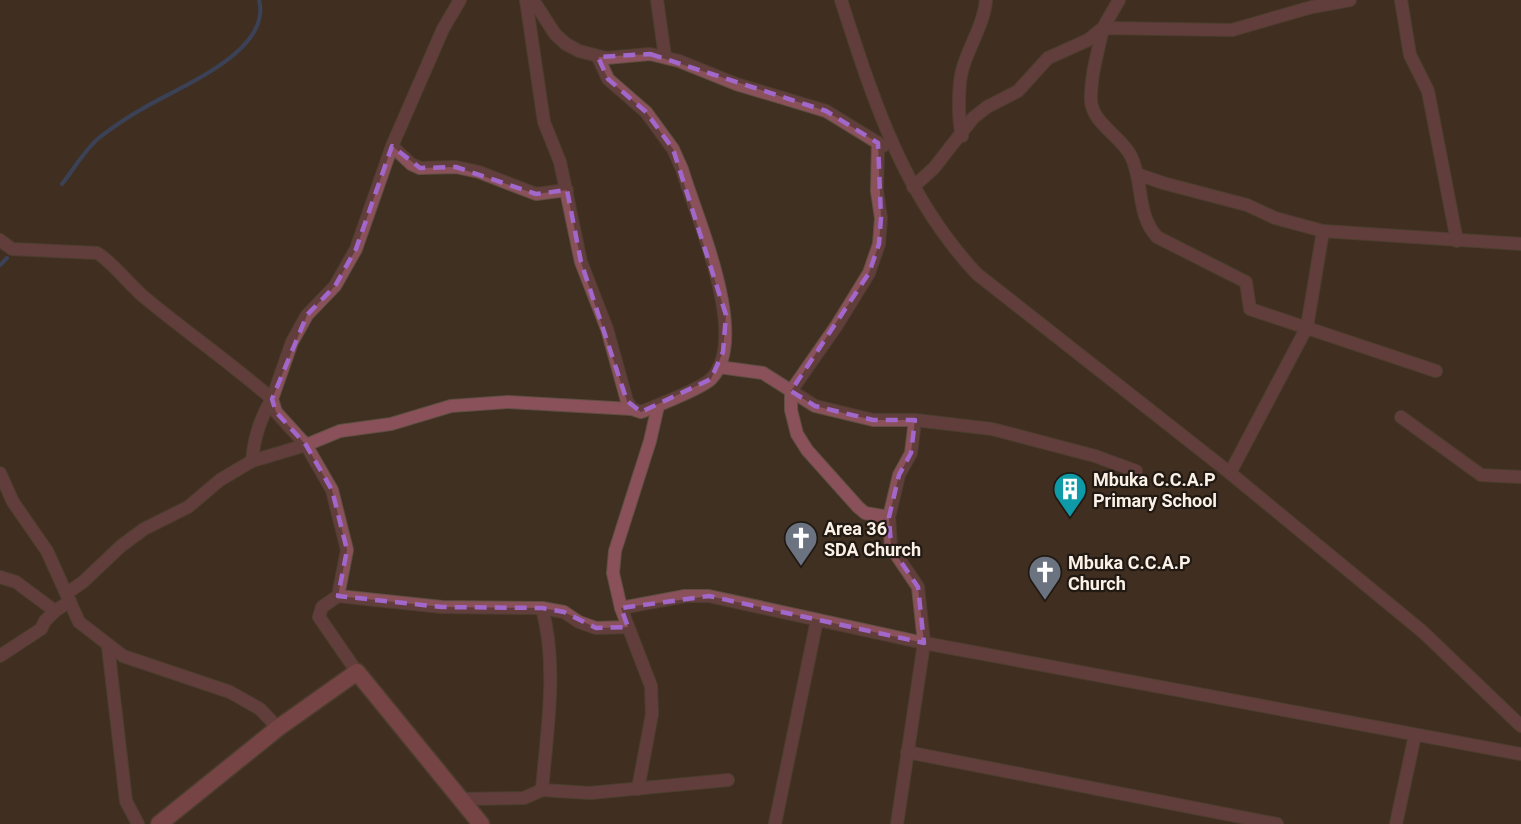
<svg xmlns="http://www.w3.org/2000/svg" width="1521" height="824" font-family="Roboto,sans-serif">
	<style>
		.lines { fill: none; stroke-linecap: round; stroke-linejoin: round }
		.stream { stroke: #35589a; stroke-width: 4 }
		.street-casing { stroke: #5e4f41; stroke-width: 14 }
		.secondary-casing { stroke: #5e4f41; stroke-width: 19 }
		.street { stroke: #8a515b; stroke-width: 12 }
		.secondary { stroke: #b95e70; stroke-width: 16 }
		.marked { fill: none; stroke: #a267cb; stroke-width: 4.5; stroke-dasharray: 12 8; stroke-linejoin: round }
		.labels { text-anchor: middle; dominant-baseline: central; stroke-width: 4.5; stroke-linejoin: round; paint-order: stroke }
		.poi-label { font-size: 18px; font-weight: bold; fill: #fcf1e7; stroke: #211913; text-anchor: start }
	</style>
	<rect width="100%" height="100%" fill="#403021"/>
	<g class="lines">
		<g class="stream">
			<path d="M62,184C74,169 85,149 100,137C113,127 128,117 142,109C176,88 273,52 259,0"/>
			<polyline points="0,265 7,258"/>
		</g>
		<g class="street-casing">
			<g id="street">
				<path d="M526,0L544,122L560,162L581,262L607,329L627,401L632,409L641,412C656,406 701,389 711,379C751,338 696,217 682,169L673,149L646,112L608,79L598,57"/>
				<polyline points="533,0 555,34 566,44 579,51 606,58 650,54 679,61 736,84 826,111 883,146"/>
				<polyline points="657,0 665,57"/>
				<path d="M841,0C874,102 903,195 977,274L1230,473L1423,632L1521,726"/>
				<path d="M1350,0L1312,7L1232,30L1103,28C1098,52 1090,77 1091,101C1093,124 1121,136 1131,156C1144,183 1136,214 1157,237L1246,282L1250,309L1436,371"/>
				<polyline points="1401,0 1410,55 1428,91 1457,241"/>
				<path d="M962,136C958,121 958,86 962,71C968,47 984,25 986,0"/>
				<polyline points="878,143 877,191 881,218 879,244 869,273 837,325 791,391 791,410 797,434 807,450 858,507 865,513 889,517"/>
				<polyline points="392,146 411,164 420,168 456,167 479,172 536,194 567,190"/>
				<polyline points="1137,174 1163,183 1247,205 1275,218 1323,231 1521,244"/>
				<polyline points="913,187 934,168 973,118 987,107 1018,91 1048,58 1088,40 1103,28 1119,0"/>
				<path d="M0,240L12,249L97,253C109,259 131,286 144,297C186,332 231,363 272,399C260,418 254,438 252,461"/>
				<polyline points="719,367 763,373 815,406 873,420 915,420 992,429 1095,456 1136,471"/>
				<polyline points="1401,417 1481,475 1521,477"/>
				<polyline points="0,473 13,502 47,551 79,622 123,656 230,692 260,709 278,728"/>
				<polyline points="1230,473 1307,327 1323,231"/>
				<polyline points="0,577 16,582 55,611 70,601"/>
				<polyline points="67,593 83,582 121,546 144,529 188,507 220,480 252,461 306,445 340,431 391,424 451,406 508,402 632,409"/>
				<polyline points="338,596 442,607 542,608 564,612 579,622 596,628 628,627"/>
				<path d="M542,608C558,667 547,729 542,790"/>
				<polyline points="621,608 685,596 709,596 924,643 1521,754"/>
				<polyline points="108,646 126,801 138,824"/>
				<polyline points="0,656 41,629 45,621 55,611"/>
				<polyline points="357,672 319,617 322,607 338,596 347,550 332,490 306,445 276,412 272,399 292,342 307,315 335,286 356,249 392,146 443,29 460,0"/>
				<polyline points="907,752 1277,824"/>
				<polyline points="638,789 652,714 651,686 621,608 613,573 615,551 650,441 658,406"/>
				<polyline points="461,799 524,798 542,790 590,793 728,780"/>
				<polyline points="775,824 817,620"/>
				<polyline points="897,824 924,643 918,587 891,547 889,517 899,475 911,453 915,420"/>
				<polyline points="1396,824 1415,735"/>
			</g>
		</g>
		<g class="secondary-casing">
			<polyline id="secondary" points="159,824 278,728 357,672 481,824"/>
		</g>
		<use href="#street" class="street"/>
		<use href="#secondary" class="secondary"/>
	</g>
	<path d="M0 0H1521V824H0ZM650,54L826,111L878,143L881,218L879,244L869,273L791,391L815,406L873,420H915L911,453L899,475L889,517L891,547L918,587L924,643L709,596L621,608L628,627L596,628L564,612L542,608L442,607L338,596L347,550L332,490L306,445L276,412L272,399L307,315L335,286L356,249L392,146L420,168L456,167L536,194L567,190L581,262L627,401L641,412L711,379L723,352L726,315L673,149L646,112L608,79L598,57Z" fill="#403021" fill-opacity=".55" fill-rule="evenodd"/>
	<path class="marked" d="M650,54L826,111L878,143L881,218L879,244L869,273L791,391L815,406L873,420H915L911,453L899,475L889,517L891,547L918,587L924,643L709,596L621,608L628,627L596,628L564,612L542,608L442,607L338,596L347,550L332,490L306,445L276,412L272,399L307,315L335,286L356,249L392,146L420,168L456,167L536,194L567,190L581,262L627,401L641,412L711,379L723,352L726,315L673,149L646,112L608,79L598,57Z"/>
	<defs>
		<g id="building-pin" transform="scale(1.725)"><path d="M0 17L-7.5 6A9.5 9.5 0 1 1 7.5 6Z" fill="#0f9aa8" stroke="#211913"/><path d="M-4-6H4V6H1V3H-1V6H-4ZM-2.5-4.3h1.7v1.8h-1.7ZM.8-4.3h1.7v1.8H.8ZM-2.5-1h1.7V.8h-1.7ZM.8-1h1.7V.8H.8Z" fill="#fff"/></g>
		<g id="church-pin" transform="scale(1.725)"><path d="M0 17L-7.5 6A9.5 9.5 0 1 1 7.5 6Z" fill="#6b7280" stroke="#211913"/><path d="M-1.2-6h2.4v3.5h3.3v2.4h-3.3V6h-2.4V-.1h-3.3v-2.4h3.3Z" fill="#fff"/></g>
	</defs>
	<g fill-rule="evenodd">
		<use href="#building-pin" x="1070" y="489"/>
		<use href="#church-pin" x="801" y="538"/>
		<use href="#church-pin" x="1045" y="572"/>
	</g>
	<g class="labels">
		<g class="poi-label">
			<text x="1093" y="479">Mbuka C.C.A.P<tspan x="1093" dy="21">Primary School</tspan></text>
			<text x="824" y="528">Area 36<tspan x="824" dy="21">SDA Church</tspan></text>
			<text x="1068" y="562">Mbuka C.C.A.P<tspan x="1068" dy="21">Church</tspan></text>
		</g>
	</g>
</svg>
